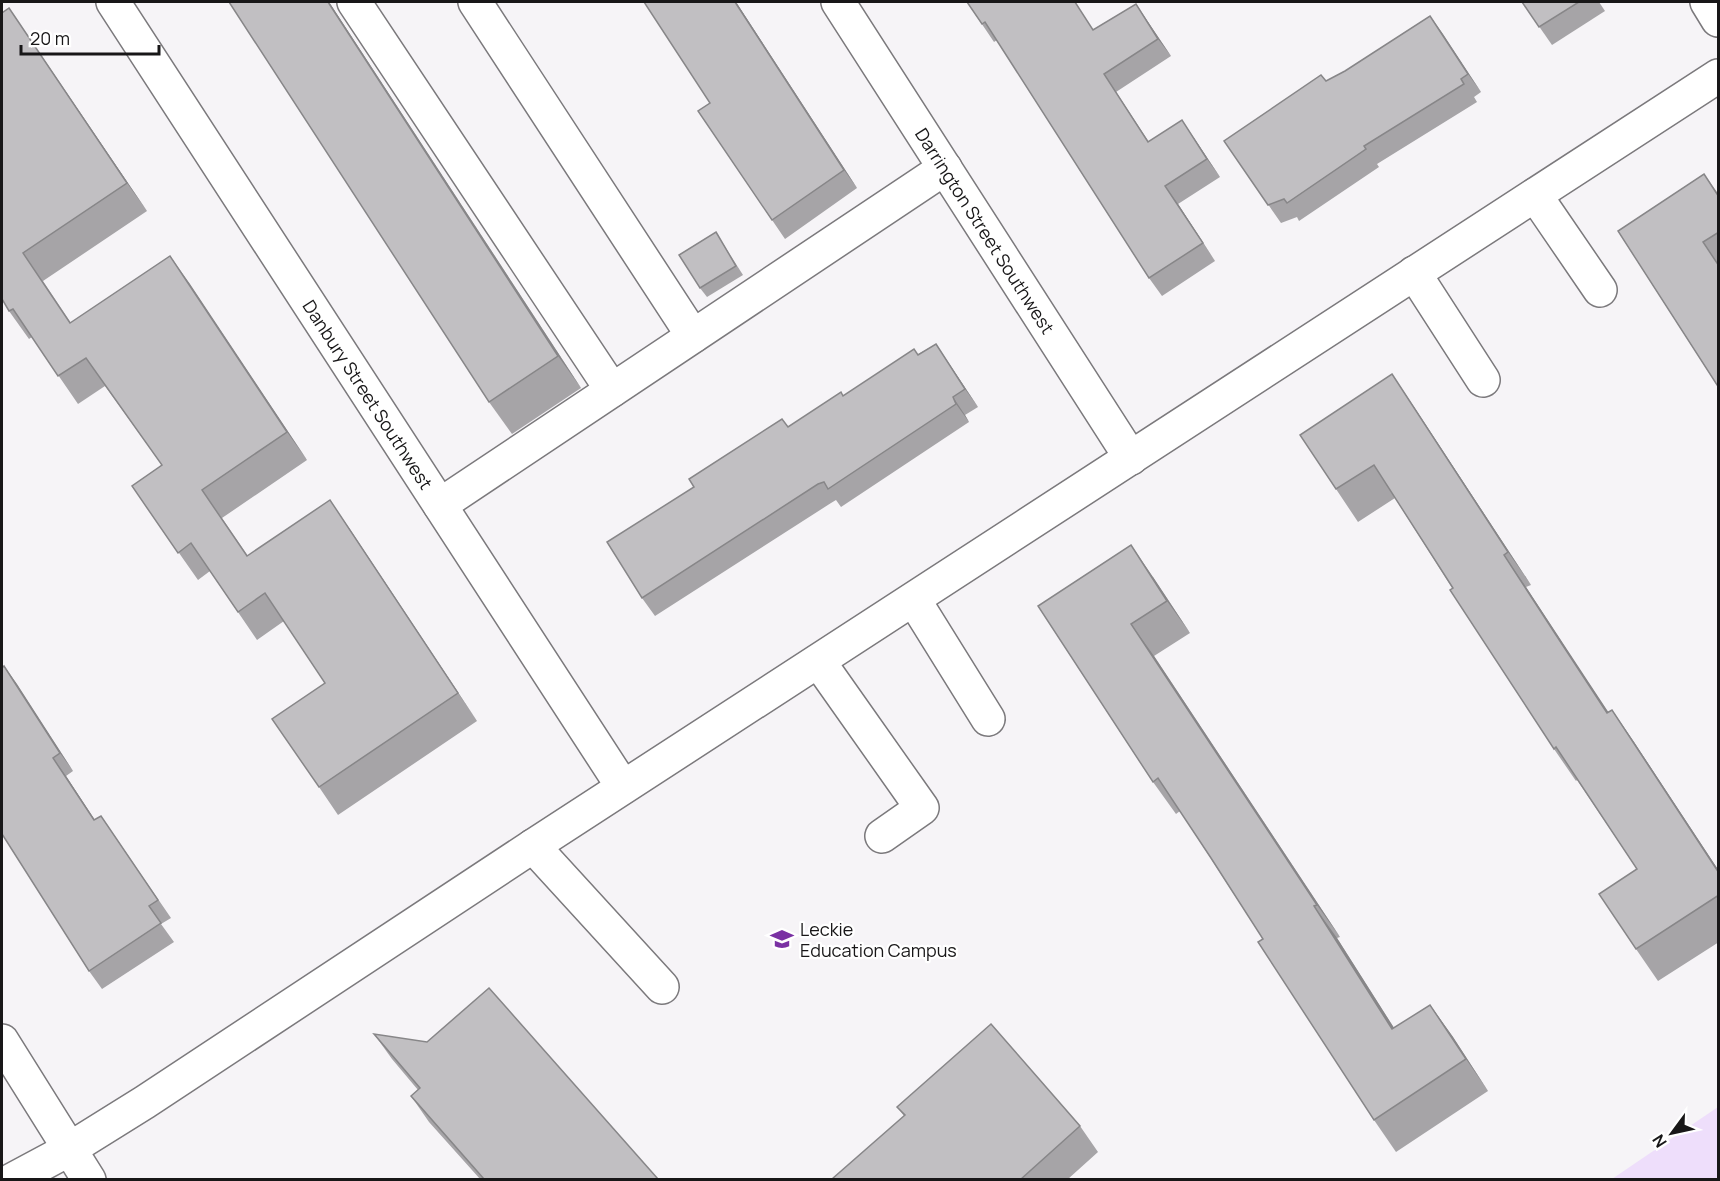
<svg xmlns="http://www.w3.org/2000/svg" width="1720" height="1181" font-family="Manrope,sans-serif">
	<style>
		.green { fill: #eedefb }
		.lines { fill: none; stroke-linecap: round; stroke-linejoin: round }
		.minor-casing { stroke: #7b797c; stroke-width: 36 }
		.minor { stroke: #fff; stroke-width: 33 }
		.wall { fill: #a6a4a7 }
		.shaded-wall { fill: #878688 }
		.building { fill: #c1bfc2; stroke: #878688; stroke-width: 1.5 }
		.labels { text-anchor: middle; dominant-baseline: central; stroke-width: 4.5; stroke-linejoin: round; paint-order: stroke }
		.street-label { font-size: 18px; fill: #181718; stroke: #fff }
		.poi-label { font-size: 18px; fill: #181718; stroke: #fff; text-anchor: start }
	</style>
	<rect width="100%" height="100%" fill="#f6f4f7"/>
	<polygon class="green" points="1718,1107 1718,1179 1612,1179"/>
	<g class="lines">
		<g class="minor-casing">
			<g id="minor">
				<path id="s1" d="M113,2L623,787"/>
				<polyline points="354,2 612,390"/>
				<polyline points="475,2 693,336"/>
				<path id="s2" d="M838,2L1131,458"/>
				<polyline points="1707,2 1718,20"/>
				<polyline points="1535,195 1600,290"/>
				<polyline points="1414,273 1483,380"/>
				<polyline points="440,505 945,168"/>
				<polyline points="914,600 988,719"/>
				<polyline points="819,662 922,808 882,836"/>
				<polyline points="533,846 662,987"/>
				<polyline points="2,1041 89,1180"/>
				<polyline points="12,1180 68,1150 145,1102 533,846 1718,76"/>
			</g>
		</g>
		<use href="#minor" class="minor"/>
	</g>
	<g class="wall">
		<polygon points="329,2 581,388 512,434 489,402"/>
		<polygon points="736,2 857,188 785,239 698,111 710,103"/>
		<polygon points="967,2 1094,29 1136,4 1171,56 1116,92 1149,142 1194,138 1220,177 1178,204 1215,261 1162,296 1149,278 997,40 994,42"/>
		<polygon points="1522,2 1599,2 1605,11 1552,45"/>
		<polygon points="9,8 147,211 43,281 71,323 170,256 307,460 222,518 248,556 349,528 477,721 338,815 319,787 325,683 284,621 257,640 210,571 198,580 132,486 162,465 105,386 78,404 32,337 29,339 9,311"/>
		<polygon points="1430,16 1481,92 1474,97 1477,102 1377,164 1379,167 1299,221 1297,217 1281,223 1224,141 1345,71"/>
		<polygon points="1704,174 1719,195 1719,388 1618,231"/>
		<polygon points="722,242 743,275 707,297 700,288"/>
		<polygon points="936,344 978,407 965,415 969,422 841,507 836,500 831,503 655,616 642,598 788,427"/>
		<polygon points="1392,374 1414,407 1531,585 1526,587 1578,667 1608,712 1612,710 1634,742 1719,871 1719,942 1658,981 1636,949 1637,869 1577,780 1576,781 1554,749 1395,498 1358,522 1336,489"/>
		<polygon points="1153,577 1190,633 1154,656 1340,937 1337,938 1394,1028 1430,1005 1453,1037 1488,1091 1396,1152 1374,1120 1263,939 1180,811 1176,814 1153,782 1038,606"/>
		<polygon points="4,666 73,771 66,776 95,820 101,816 171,918 161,924 174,942 102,989 89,971"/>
		<polygon points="374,1034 658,1179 480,1179 429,1122 411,1096 418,1090 392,1059"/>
		<polygon points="897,1107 1080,1126 1098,1152 1068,1179 832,1179 904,1116"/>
	</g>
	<g class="shaded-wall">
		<polygon points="328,2 329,2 581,388 558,356"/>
		<polygon points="735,2 736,2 857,188 844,170"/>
		<polygon points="1136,4 1148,22 1171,56 1158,39"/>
		<polygon points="9,8 28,36 147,211 127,183"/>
		<polygon points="1430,16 1443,34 1481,92 1468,74"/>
		<polygon points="1104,74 1116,92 1160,160 1148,142"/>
		<polygon points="1182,120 1220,177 1207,159"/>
		<polygon points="1165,186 1178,204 1215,261"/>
		<polygon points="170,256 190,284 307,460 287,432"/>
		<polygon points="936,344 978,407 965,389"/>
		<polygon points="1392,374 1414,407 1531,585 1508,552"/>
		<polygon points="953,397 965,415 969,422 956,404"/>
		<polygon points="330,500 349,528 477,721 458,693"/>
		<polygon points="1131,545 1153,577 1190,633 1167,601"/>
		<polygon points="1504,555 1526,587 1630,745 1607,713"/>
		<polygon points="1131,624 1154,656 1340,937 1317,905"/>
		<polygon points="4,666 17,684 73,771 60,753"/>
		<polygon points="1612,710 1634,742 1719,871 1719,873"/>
		<polygon points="53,758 66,776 107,839 94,820"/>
		<polygon points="1314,906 1337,938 1415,1061 1392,1029"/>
		<polygon points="1430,1005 1453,1037 1488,1091 1466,1059"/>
	</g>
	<g class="building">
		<polygon points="229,2 328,2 558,356 489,402"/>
		<polygon points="644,2 735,2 844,170 772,220 698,111 710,103"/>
		<polygon points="967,2 1075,2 1093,30 1136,4 1158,39 1104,74 1148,142 1182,120 1207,159 1165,186 1203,243 1149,278 985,22 982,24"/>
		<polygon points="1522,2 1579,2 1539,27"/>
		<polygon points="9,8 127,183 23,253 70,323 170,256 287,432 202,490 247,556 330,500 458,693 319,787 272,719 325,683 265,593 238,612 191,543 178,553 132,486 162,465 86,358 58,376 13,309 9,311 2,299 2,13"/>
		<polygon points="1430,16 1468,74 1461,79 1464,84 1364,146 1366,149 1287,203 1284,199 1268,205 1224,141 1321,75 1326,81 1345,71"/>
		<polygon points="1704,174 1719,197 1719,232 1703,242 1719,266 1719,388 1618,231"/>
		<polygon points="716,232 736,266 700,288 679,255"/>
		<polygon points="936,344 965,389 953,397 956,404 828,489 824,482 818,484 642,598 607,542 694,487 689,479 782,419 788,427 841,392 843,396 914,349 918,355"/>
		<polygon points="1392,374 1508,552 1504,555 1556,635 1607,713 1612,710 1719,873 1719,895 1636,949 1599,894 1637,869 1556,747 1554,749 1450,590 1453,588 1374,465 1336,489 1300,435"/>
		<polygon points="1131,545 1167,601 1131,624 1317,905 1314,906 1392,1029 1430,1005 1466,1059 1374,1120 1258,942 1263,939 1211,858 1158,778 1153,782 1038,606"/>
		<polygon points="4,666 60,753 53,758 94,820 101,816 158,900 149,906 161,923 89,971 2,834 2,668"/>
		<polygon points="489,988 658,1179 484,1179 411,1096 420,1088 374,1034 427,1042"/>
		<polygon points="991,1024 1080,1126 1021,1179 832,1179 905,1115 897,1107"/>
	</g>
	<defs>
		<g id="school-bare" transform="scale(1.8)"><path d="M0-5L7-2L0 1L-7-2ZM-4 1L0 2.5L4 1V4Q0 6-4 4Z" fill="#7a31a3" stroke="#fff" stroke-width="2.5" paint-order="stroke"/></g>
	</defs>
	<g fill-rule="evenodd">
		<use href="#school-bare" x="782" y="939"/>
	</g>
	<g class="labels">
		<g class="street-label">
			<text stroke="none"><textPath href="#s2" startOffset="272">Darrington Street Southwest</textPath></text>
			<text stroke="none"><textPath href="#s1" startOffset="468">Danbury Street Southwest</textPath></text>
		</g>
		<g class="poi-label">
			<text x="800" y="929">Leckie<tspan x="800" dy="21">Education Campus</tspan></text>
		</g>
	</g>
	<rect width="1720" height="1181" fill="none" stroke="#181718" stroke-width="6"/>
	<g transform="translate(1672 1133) rotate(237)" stroke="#ffffff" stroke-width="4.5" paint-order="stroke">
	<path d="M0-4.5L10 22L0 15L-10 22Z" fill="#181718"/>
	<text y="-9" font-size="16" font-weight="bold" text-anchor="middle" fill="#181718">N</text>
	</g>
	<path d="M21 45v9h138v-9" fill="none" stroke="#181718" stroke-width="3"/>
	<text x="30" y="45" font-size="18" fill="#181718" stroke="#ffffff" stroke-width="4.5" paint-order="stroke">20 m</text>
</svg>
